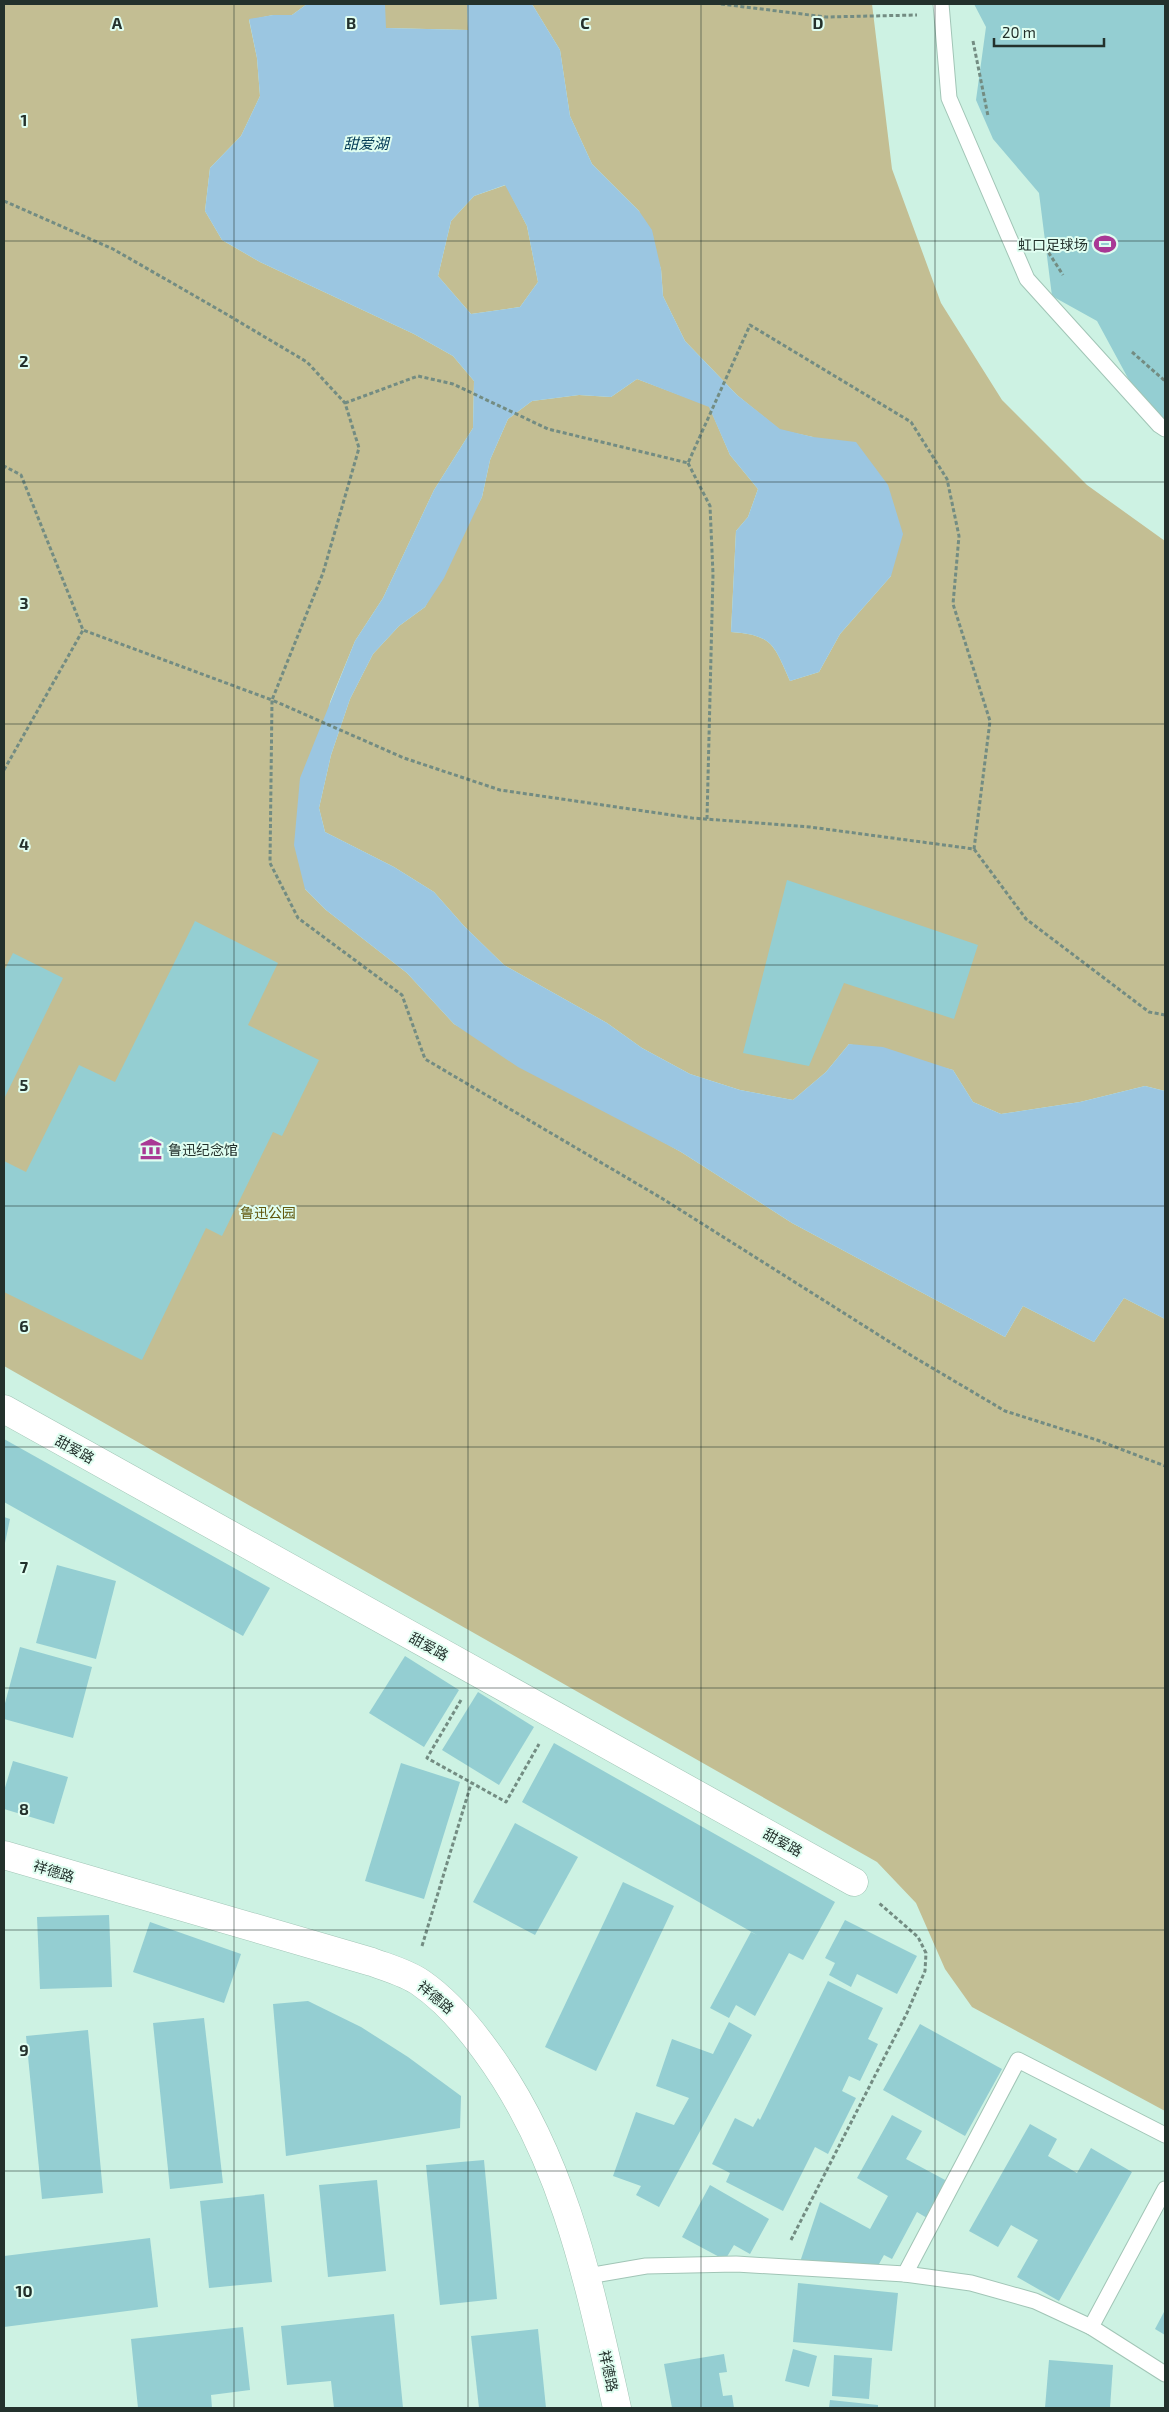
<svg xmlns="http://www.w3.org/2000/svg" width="1169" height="2412" font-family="'Exo 2','Noto Sans SC',sans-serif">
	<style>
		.green { fill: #c3be93 }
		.water { fill: #9bc6e1; fill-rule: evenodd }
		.building { fill: #94ced2 }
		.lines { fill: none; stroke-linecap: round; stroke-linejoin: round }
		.service-casing { stroke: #a1c5b6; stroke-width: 17 }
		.minor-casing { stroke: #a1c5b6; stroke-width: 29 }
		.tertiary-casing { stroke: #a1c5b6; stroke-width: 29 }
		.path { stroke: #738c82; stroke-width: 3; stroke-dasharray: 4 2.5; stroke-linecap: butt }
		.service { stroke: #fff; stroke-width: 15 }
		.minor { stroke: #fff; stroke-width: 28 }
		.tertiary { stroke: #fff; stroke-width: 28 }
		.grid { fill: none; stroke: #23312c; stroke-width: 1; stroke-opacity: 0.55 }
		.labels { text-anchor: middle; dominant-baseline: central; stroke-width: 4; stroke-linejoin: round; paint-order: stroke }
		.poi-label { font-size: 14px; fill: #23312c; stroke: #e0fef1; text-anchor: end }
		.park-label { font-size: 14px; fill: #60570c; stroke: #e0fef1 }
		.street-label { font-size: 14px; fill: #23312c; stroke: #e0fef1 }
		.water-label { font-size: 15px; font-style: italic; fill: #003954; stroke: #e0fef1 }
		.grid-label { font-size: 16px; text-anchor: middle; font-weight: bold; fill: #23312c; stroke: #e0fef1; stroke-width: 4; stroke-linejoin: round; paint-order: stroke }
	</style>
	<rect width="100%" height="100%" fill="#cdf2e3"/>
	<g class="green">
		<polygon points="4,4 307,4 292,15 273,15 249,20 257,58 260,96 241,136 210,168 205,211 222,240 260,262 414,334 453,356 474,381 473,428 434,490 383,598 355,641 330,702 305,889 326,910 407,973 454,1024 681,1152 792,1223 1005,1337 1023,1306 1094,1342 1124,1298 1165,1319 1165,2111 972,2007 945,1969 916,1903 877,1862 4,1366"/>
		<polygon points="385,4 467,4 468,30 385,28"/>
		<path d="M532,4H872L892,169L941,303L1002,400L1087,485L1165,541V1091L1145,1086L1080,1102L1001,1114L973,1102L953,1070L849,1044L826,1072L793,1100L740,1090L690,1074L642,1048L607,1023L504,965L464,926L434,892L394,867L325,832L319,808L331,755L350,699L373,654L399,626L425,607L482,497L490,460L508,419L532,401L579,395L611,397L637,379L709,406L730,455L758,489L748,517L736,531L731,632C773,635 774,645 790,681L819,672L840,634L891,576L813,437L780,430L737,395L685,341L663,296L661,269L639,211L592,164L570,116L560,50Z"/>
		<polygon points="506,185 527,226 538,282 520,307 471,314 438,276 451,221 474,196"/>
	</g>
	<path class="water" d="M307,4H385L386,28L468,30L467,4H532L560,50L570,116L592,164L639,211L652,230L661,269L663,296L685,341L737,395L780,429L813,437L856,442L888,485L903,534L891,576L840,634L819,672L790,681C774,645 773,635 731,632L736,531L748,517L758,489L730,455L709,407L637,379L611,397L579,395L532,401L508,419L490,460L482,497L444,578L425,607L399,626L373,654L350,699L331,755L319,808L325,832L394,867L434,892L464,926L504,965L607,1023L642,1048L690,1074L740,1090L793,1100L826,1072L849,1044L883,1047L953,1070L973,1102L1001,1114L1080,1102L1145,1086L1165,1091V1319L1124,1298L1094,1342L1023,1306L1005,1337L792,1223L681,1152L518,1067L454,1024L407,973L326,910L305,889L294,845L300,778L355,641L383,598L434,490L473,428L474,381L453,356L414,334L260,262L222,240L205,211L210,168L241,136L260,96L257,58L249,19L273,15H292ZM505,185L527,226L538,282L520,307L471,314L438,276L451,221L474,196Z"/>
	<g class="building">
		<polygon points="974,4 1165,4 1165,429 1155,428 1097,321 1052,296 1039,193 993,139 976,100 986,27"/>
		<polygon points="787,880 978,945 954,1019 844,983 809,1066 743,1053"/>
		<polygon points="195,921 278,963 248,1025 319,1060 282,1136 273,1132 222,1236 206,1228 142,1360 4,1292 4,1161 26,1172 79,1065 115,1082"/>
		<polygon points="13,953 63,978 4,1099 4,971"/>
		<polygon points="4,1439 270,1588 243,1636 4,1502"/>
		<polygon points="4,1517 10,1519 5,1543 4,1543"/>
		<polygon points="57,1565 116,1581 96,1659 36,1643"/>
		<polygon points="20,1647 92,1667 73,1738 4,1719 4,1707"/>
		<polygon points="405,1656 459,1690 424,1747 369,1713"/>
		<polygon points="478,1692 534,1727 499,1785 442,1750"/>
		<polygon points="554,1743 835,1902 803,1960 789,1953 755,2016 736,2005 729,2018 710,2008 751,1932 757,1935 522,1802"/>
		<polygon points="13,1761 68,1777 54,1824 4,1809 4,1791"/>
		<polygon points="401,1763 460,1782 424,1899 365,1881"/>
		<polygon points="515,1823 578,1857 535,1935 473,1902"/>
		<polygon points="623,1882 674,1906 596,2071 545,2047"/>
		<polygon points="109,1915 112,1987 40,1989 37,1917"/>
		<polygon points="845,1920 917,1956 897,1994 857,1974 851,1987 829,1975 835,1963 825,1958"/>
		<polygon points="150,1922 241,1954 224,2003 133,1972"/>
		<polygon points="828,1981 883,2008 868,2039 878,2044 860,2081 849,2076 842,2091 856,2098 828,2154 815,2147 783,2211 726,2182 730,2173 712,2164 735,2118 753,2127 758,2118 760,2120"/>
		<polygon points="308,2001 361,2027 408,2057 461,2096 460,2128 286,2156 273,2004"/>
		<polygon points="204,2018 223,2183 170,2189 153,2023"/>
		<polygon points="729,2022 752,2035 659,2207 636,2195 641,2186 613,2176 636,2112 674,2125 689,2098 656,2086 672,2039 713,2054"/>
		<polygon points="920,2024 1002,2069 965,2136 883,2090"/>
		<polygon points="88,2030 103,2193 42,2199 26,2036"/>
		<polygon points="892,2115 922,2131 906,2159 947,2181 927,2218 917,2212 892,2259 884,2255 874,2273 799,2265 820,2202 870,2229 888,2196 857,2178"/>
		<polygon points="1030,2124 1057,2139 1048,2156 1077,2173 1091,2148 1132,2172 1059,2301 1017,2277 1038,2240 1011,2225 998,2247 969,2231"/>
		<polygon points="484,2160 497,2299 440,2305 426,2165"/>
		<polygon points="377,2180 386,2271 328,2277 319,2185"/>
		<polygon points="710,2185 769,2219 750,2254 734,2245 725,2260 682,2237"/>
		<polygon points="264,2194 272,2282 209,2288 200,2201"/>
		<polygon points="150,2238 158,2307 4,2327 4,2256"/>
		<polygon points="798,2283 898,2293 892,2351 793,2342"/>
		<polygon points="1165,2310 1165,2335 1155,2329"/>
		<polygon points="394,2314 403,2408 334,2408 331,2381 287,2385 281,2326"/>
		<polygon points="243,2327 250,2390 211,2395 212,2408 138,2408 131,2339"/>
		<polygon points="538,2329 546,2408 479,2408 471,2336"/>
		<polygon points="793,2349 817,2356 809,2387 785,2381"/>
		<polygon points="724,2354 727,2372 719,2373 723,2396 732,2395 734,2408 672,2408 664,2364"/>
		<polygon points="834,2355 872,2358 869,2399 832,2396"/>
		<polygon points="1049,2360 1113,2365 1110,2408 1045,2408"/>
		<polygon points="830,2400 878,2405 878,2408 829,2408"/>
	</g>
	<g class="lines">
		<g class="service-casing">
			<g id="service">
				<polyline points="941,4 949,98 1027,279 1159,425 1165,429"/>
				<polyline points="905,2274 1018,2060 1165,2135"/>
				<polyline points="588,2276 646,2266 736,2264 905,2274 971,2283 1035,2301 1091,2327 1165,2374"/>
				<polyline points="1091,2327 1165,2189"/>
			</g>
		</g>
		<g class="minor-casing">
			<polyline id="minor" points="4,1409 854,1882"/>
		</g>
		<g class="tertiary-casing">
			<path id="tertiary" d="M4,1855L372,1962C388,1968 407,1973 421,1983C447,2001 468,2026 486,2051C564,2157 589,2283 617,2408"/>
		</g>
		<g class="path">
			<polyline points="721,4 826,17 917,15"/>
			<polyline points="973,41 988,116"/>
			<polyline points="4,201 113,249 221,311 307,362 345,403 359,448 323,573 272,700 83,630 21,475 4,466"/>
			<polyline points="1045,247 1063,275"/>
			<polyline points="1132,352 1165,381"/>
			<polyline points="345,403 418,376 453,384 548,429 688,463 750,325 911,422 947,479 959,536 953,604 990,721 974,849"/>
			<polyline points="688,463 710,506 713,574 707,819"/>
			<polyline points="4,770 83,630"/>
			<polyline points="1165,1015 1149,1012 1026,919 974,849 810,827 692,818 500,790 404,758 272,700 270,863 298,918 402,995 425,1059 663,1199 912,1356 1005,1411 1097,1440 1165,1466"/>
			<polyline points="461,1700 427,1758 506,1802 539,1744"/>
			<polyline points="422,1946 471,1784"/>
			<polyline points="791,2240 907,2013 925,1971 926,1953 918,1937 879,1903"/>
		</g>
		<use href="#service" class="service"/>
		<use href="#minor" class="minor"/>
		<use href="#tertiary" class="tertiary"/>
	</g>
	<path class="grid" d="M234,4V2408M468,4V2408M701,4V2408M935,4V2408M4,241H1165M4,482H1165M4,724H1165M4,965H1165M4,1206H1165M4,1447H1165M4,1688H1165M4,1930H1165M4,2171H1165"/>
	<defs>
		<g id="stadium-bare" transform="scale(1.725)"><path d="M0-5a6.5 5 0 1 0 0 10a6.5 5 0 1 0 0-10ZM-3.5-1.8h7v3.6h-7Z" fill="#a93995" stroke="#e0fef1" stroke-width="2.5" paint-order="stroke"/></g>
		<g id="museum-bare" transform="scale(1.725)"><path d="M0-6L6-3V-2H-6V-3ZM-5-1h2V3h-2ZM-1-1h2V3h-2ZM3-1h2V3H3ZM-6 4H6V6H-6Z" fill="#a93995" stroke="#e0fef1" stroke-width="2.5" paint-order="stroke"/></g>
	</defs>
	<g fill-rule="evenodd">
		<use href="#stadium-bare" x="1105" y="244"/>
		<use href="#museum-bare" x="151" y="1149"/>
	</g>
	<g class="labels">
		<g class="poi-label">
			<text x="1088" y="244">虹口足球场</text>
			<text x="168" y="1149" text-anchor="start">鲁迅纪念馆</text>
		</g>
		<g class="park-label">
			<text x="268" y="1212">鲁迅公园</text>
		</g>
		<g class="street-label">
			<text transform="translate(75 1449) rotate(29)">甜爱路</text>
			<text transform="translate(429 1646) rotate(29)">甜爱路</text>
			<text transform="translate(783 1842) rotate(29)">甜爱路</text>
			<text transform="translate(54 1871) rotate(17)">祥德路</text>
			<text transform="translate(436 1997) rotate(40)">祥德路</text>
			<text transform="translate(609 2371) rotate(78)">祥德路</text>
		</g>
		<g class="water-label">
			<text x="366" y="143">甜爱湖</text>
		</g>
	</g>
	<g class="grid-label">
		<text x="117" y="29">A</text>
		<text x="351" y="29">B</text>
		<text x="585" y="29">C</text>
		<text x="818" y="29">D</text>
		<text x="24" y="126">1</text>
		<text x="24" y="367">2</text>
		<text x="24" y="609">3</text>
		<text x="24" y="850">4</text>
		<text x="24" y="1091">5</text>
		<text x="24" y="1332">6</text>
		<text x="24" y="1573">7</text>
		<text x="24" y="1815">8</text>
		<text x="24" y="2056">9</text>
		<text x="24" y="2297">10</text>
	</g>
	<rect width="1169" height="2412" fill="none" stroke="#23312c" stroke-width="10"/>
	<path d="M994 38v8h110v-8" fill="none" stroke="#23312c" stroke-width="2.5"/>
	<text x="1002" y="38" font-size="15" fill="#23312c" stroke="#e0fef1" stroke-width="4" paint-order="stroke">20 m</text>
</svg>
